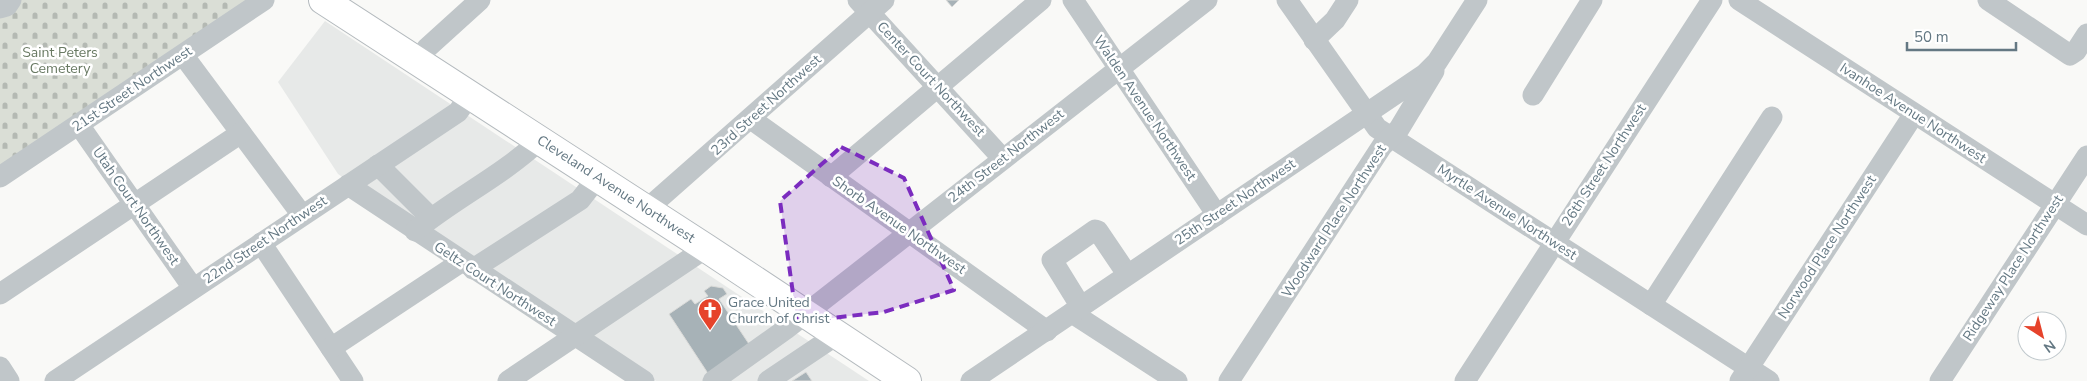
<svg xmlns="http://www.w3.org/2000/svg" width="2087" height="381" font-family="'Nunito Sans',sans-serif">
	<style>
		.built { fill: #e7e9e8 }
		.cemetery { fill: url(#cemetery-stones) }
		.building { fill: #a7b2b7; stroke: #dbdbd9 }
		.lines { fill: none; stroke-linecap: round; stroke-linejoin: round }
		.major-casing { stroke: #b4babe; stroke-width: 30 }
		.minor { stroke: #c0c6c9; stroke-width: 21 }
		.major { stroke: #fff; stroke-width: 28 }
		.marked { fill: #7b2cbf; fill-opacity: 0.2; stroke: #7b2cbf; stroke-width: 4; stroke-dasharray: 10 6; stroke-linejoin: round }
		.labels { text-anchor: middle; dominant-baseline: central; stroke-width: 5; stroke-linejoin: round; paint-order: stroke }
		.park-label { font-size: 14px; fill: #697a63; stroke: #fff }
		.street-label { font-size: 14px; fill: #647883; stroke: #fff }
		.poi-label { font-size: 14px; fill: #647883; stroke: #fff; text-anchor: start }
	</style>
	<defs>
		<pattern id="cemetery-stones" width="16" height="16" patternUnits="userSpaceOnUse" patternTransform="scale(1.25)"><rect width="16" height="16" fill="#daded6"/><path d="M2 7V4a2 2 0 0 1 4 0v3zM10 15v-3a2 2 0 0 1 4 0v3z" fill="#b4b9b3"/></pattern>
	</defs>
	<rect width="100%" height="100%" fill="#f9f9f7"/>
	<polygon class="built" points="325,21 869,381 656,381 355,186 338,174 278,82"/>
	<polygon class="cemetery" points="0,0 256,0 0,172"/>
	<g class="building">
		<polygon points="946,0 959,0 952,7"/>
		<polygon points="711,286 723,288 727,294 719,299 751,347 709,375 669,314 691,299 695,304 708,296 704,291"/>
		<polygon points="806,372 812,381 792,381"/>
	</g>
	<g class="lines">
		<g class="major-casing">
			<polyline id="major" points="323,0 706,248 907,381"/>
		</g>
		<g class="minor">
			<polyline points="858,0 1003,159"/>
			<polyline points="1073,0 1217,215"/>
			<polyline points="1287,0 1377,128 1769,381"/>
			<polyline points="1739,0 2087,225"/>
			<polyline points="1988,0 2070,55 2076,51 2087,34"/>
			<polyline points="0,8 7,6 11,0"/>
			<polyline points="1314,40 1335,20 1348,0"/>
			<polyline points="183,55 302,215"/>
			<polyline points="418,61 427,48 480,0"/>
			<polyline points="1533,95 1592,0"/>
			<polyline points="751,119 1047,331"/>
			<polyline points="79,125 193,288"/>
			<polyline points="378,165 431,218"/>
			<polyline points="0,177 264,0"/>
			<polyline points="831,177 1041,0"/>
			<polyline points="348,185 644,381"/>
			<polyline points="647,209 884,0"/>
			<path d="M415,231C455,198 502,176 540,140"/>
			<polyline points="261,243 353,381"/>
			<polyline points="473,269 580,200 598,177"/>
			<polyline points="0,294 241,133"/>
			<polyline points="1651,305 1772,117"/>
			<polyline points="1081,307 1052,260 1095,230 1098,231 1127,274"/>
			<polyline points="1072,313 1177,381"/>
			<polyline points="331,348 461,262"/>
			<polyline points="0,367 9,381"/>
			<polyline points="55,381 458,112 470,95"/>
			<polyline points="508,381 706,248"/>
			<polyline points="713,381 786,329 1207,0"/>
			<polyline points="768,381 838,334"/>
			<polyline points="971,381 1425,74 1437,62 1477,0"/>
			<polyline points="1229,381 1382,146 1399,129 1434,71"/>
			<polyline points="1465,381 1712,0"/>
			<polyline points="1740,381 1914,114"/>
			<polyline points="1940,381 2087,156"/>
		</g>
		<use href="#major" class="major"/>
	</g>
	<path class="marked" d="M841,147L904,178L954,290L884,312L797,322L780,201Z"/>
	<defs>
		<g id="church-pin" transform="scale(1.25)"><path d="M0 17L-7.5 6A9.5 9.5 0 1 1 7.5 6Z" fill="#e6432b" stroke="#fff"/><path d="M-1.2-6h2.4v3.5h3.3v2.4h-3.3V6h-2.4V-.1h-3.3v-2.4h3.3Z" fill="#fff"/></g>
	</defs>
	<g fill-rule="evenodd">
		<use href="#church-pin" x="710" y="310"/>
	</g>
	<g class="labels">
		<g class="park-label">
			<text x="60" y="52">Saint Peters<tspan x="60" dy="16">Cemetery</tspan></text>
		</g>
		<g class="street-label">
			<text transform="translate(931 79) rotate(47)">Center Court Northwest</text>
			<text transform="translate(132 89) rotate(-34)">21st Street Northwest</text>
			<text transform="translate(766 105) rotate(-42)">23rd Street Northwest</text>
			<text transform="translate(1145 108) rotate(56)">Walden Avenue Northwest</text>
			<text transform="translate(1913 113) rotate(33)">Ivanhoe Avenue Northwest</text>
			<text transform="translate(1006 156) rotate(-38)">24th Street Northwest</text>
			<text transform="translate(1604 165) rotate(-57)">26th Street Northwest</text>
			<text transform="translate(616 189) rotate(33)">Cleveland Avenue Northwest</text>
			<text transform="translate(1235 202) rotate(-34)">25th Street Northwest</text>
			<text transform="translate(136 206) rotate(55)">Utah Court Northwest</text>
			<text transform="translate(1507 212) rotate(33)">Myrtle Avenue Northwest</text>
			<text transform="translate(1334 221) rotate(-57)">Woodward Place Northwest</text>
			<text transform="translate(899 225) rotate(35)">Shorb Avenue Northwest</text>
			<text transform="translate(265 240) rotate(-34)">22nd Street Northwest</text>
			<text transform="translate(1827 247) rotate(-57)">Norwood Place Northwest</text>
			<text transform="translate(2013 268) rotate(-57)">Ridgeway Place Northwest</text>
			<text transform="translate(495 284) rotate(33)">Geltz Court Northwest</text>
		</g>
		<g class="poi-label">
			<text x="728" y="302">Grace United<tspan x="728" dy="16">Church of Christ</tspan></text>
		</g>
	</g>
	<g transform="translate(2042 336) rotate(144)"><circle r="24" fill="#ffffff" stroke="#c1c9cd"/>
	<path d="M0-4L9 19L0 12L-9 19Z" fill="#e6432b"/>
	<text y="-8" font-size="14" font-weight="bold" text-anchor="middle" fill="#647883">N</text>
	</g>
	<path d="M1907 42v8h109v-8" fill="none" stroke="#647883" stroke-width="2.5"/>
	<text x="1914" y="42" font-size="15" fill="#647883" stroke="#ffffff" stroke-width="4" paint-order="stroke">50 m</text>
</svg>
